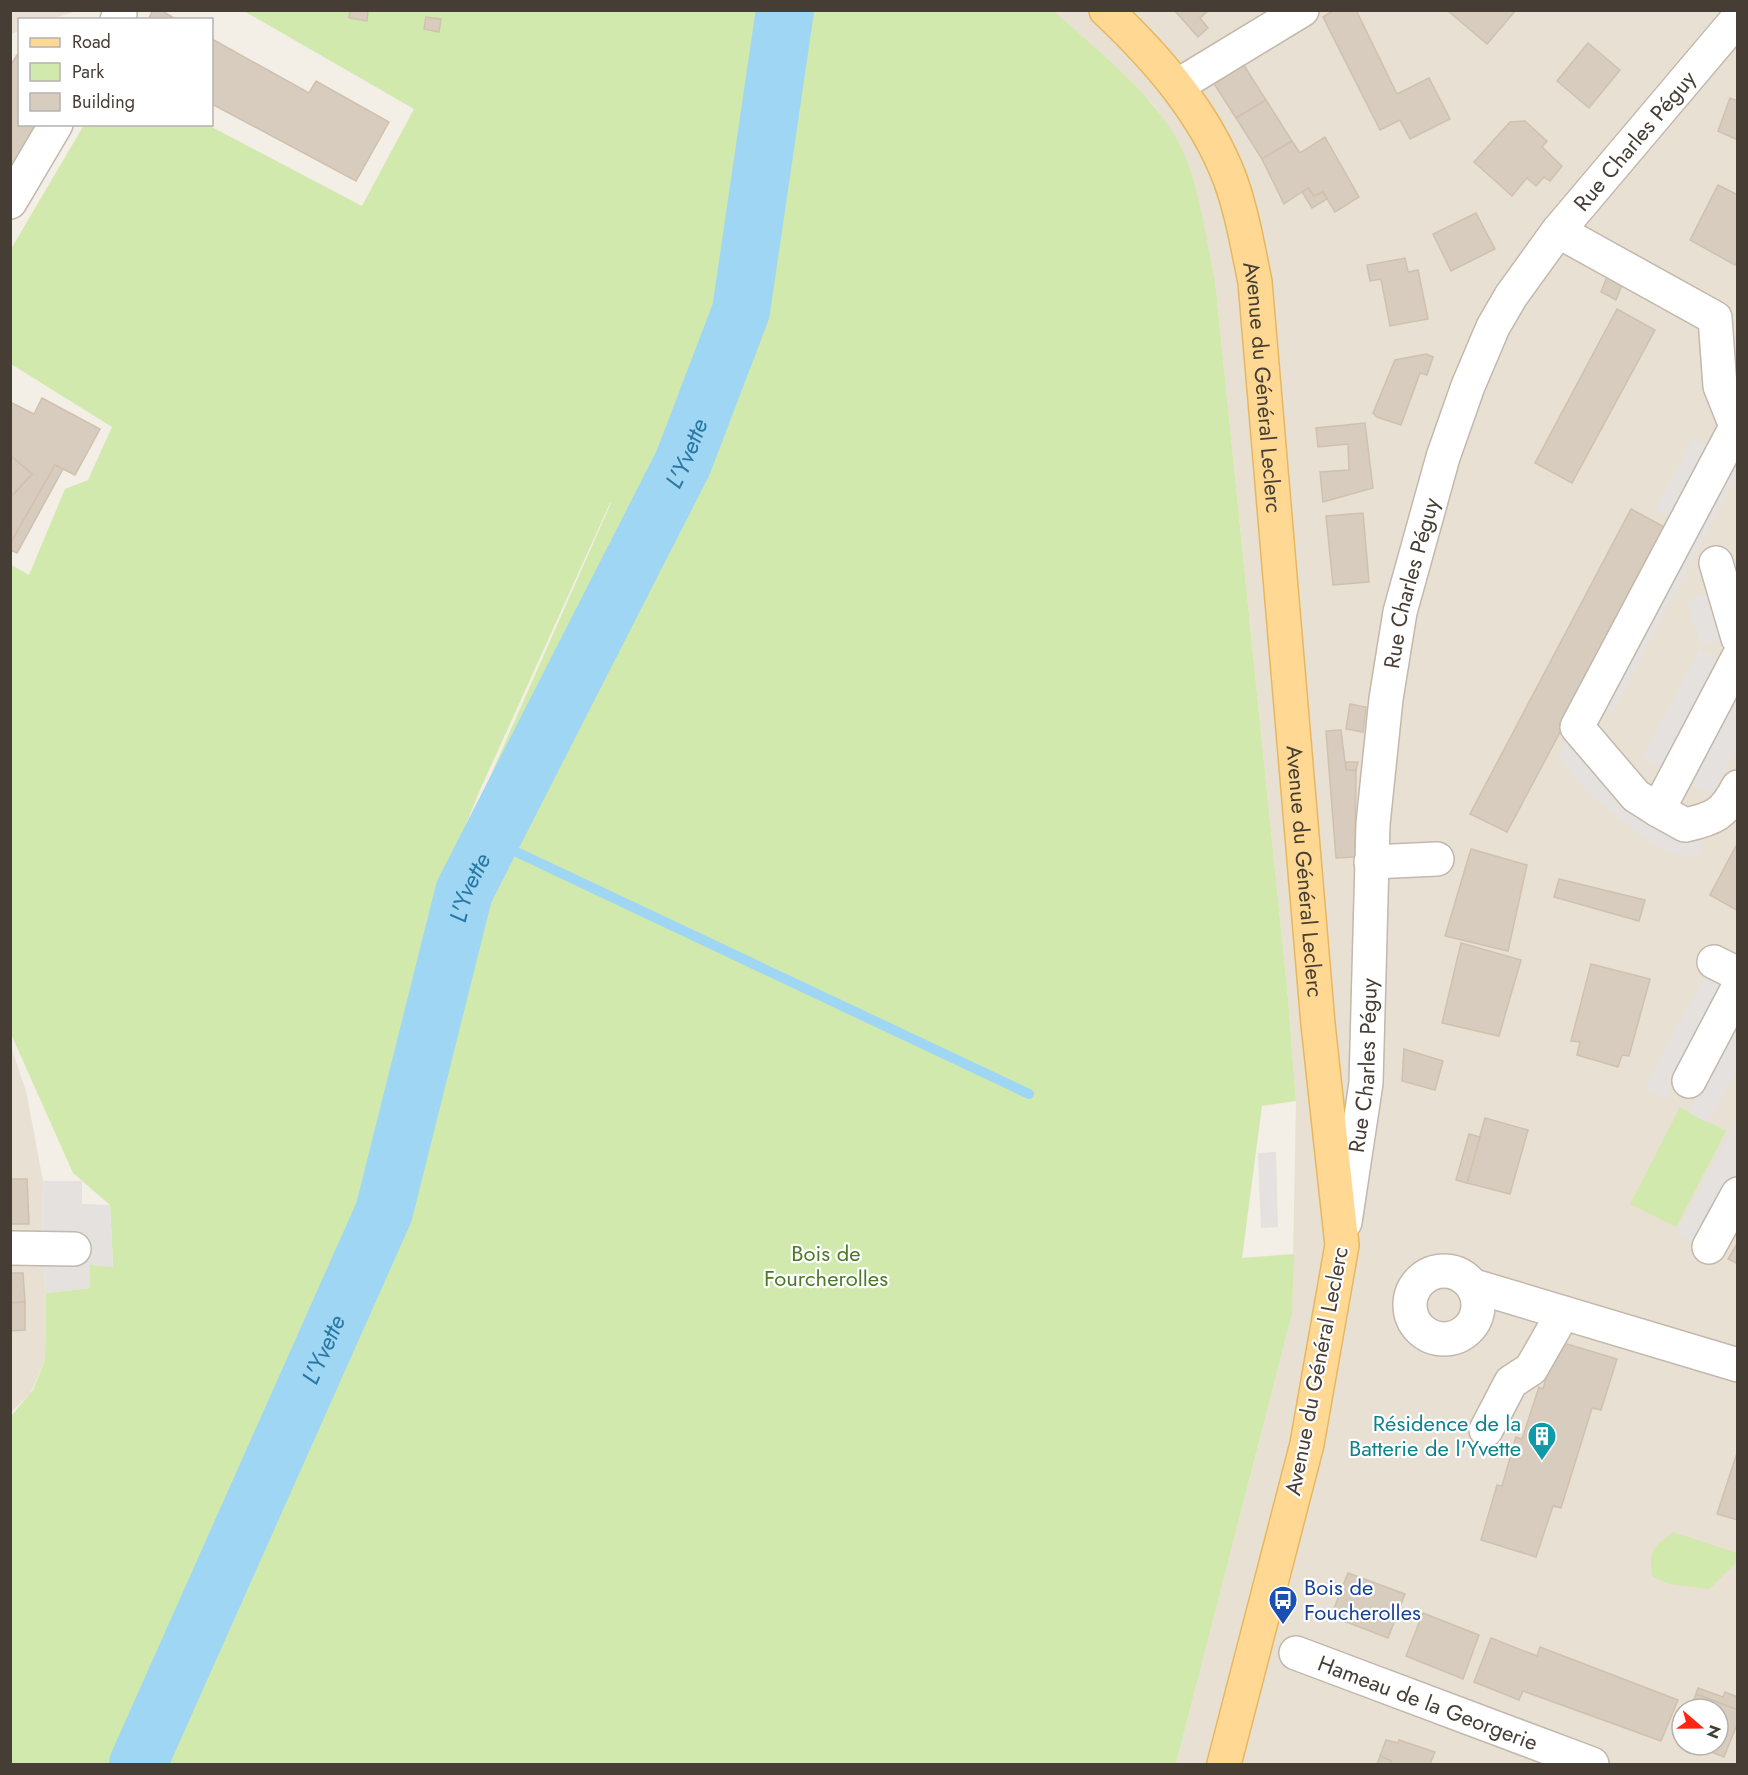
<svg xmlns="http://www.w3.org/2000/svg" width="1748" height="1775" font-family="Jost,sans-serif">
	<style>
		.residential { fill: #e8e0d3; fill-rule: evenodd }
		.green { fill: #d2e9ad; fill-rule: evenodd }
		.parking { fill: #e4e1de }
		.lines { fill: none; stroke-linecap: round; stroke-linejoin: round }
		.stream { stroke: #9fd6f3; stroke-width: 10 }
		.river { stroke: #9fd6f3; stroke-width: 58 }
		.building { fill: #d8ccbe; stroke: #d0c1ae; stroke-width: 1.5 }
		.minor-casing { stroke: #c2b8ab; stroke-width: 36 }
		.major-casing { stroke: #e8b65f; stroke-width: 36 }
		.minor { stroke: #fff; stroke-width: 33 }
		.major { stroke: #ffd993; stroke-width: 33 }
		.labels { text-anchor: middle; dominant-baseline: central; stroke-width: 4.5; stroke-linejoin: round; paint-order: stroke }
		.street-label { font-size: 22px; fill: #463e35; stroke: #fff }
		.park-label { font-size: 22px; fill: #4b7a26; stroke: #fff }
		.culture-label { font-size: 22px; fill: #0d838f; stroke: #fff; text-anchor: end }
		.transit-label { font-size: 22px; fill: #164399; stroke: #fff; text-anchor: start }
		.water-label { font-size: 24px; font-style: italic; fill: #2878a6; stroke: #fff }
	</style>
	<rect width="100%" height="100%" fill="#f3eee6"/>
	<g class="residential">
		<polygon points="10,11 11,10 77,11 51,19 20,20 19,31 11,34"/>
		<path d="M1054,11H1737V1764H1176L1292,1314L1296,1101L1288,998L1215,280L1194,187L1179,144L1154,105ZM1682,1709H1718V1745H1682Z"/>
		<polygon points="10,1044 26,1091 43,1181 42,1249 46,1293 45,1360 30,1394 11,1412"/>
	</g>
	<g class="green">
		<path d="M244,11H1054C1096,50 1152,92 1179,143C1200,184 1205,236 1215,280L1288,998L1296,1101L1262,1106L1242,1258L1294,1254L1292,1314L1176,1764H11V1416L33,1390L45,1360L46,1293L90,1288V1265L113,1266L110,1205L73,1173L11,1034L10,564L29,575L65,489L88,480L112,427L11,364V249L84,125H208L362,206L414,109ZM610,503H611L424,926L480,790Z"/>
		<polygon points="1680,1107 1726,1131 1676,1227 1630,1204"/>
		<path d="M1673,1532L1737,1553V1562L1709,1589L1669,1584L1652,1576C1649,1548 1652,1549 1673,1532Z"/>
	</g>
	<g class="parking">
		<polygon points="1693,439 1715,450 1679,521 1656,509"/>
		<polygon points="1726,469 1737,475 1611,715 1599,708"/>
		<polygon points="1711,593 1724,641 1700,644 1688,602"/>
		<polygon points="1700,649 1723,662 1664,769 1643,758"/>
		<polygon points="1737,691 1737,746 1712,794 1690,784"/>
		<polygon points="1570,735 1704,837 1698,856 1673,854 1648,842 1586,791 1558,757"/>
		<polygon points="1707,972 1727,983 1666,1099 1645,1088"/>
		<polygon points="1737,1020 1737,1069 1708,1123 1688,1112"/>
		<polygon points="1737,1118 1737,1168 1697,1245 1676,1234"/>
		<polygon points="1276,1152 1278,1227 1261,1228 1258,1153"/>
		<polygon points="43,1181 82,1181 82,1204 110,1205 113,1267 90,1265 90,1288 46,1293 42,1249"/>
	</g>
	<g class="lines">
		<polyline class="stream" points="491,840 1029,1094"/>
		<path class="river" id="s1" d="M138,1764L384,1212L464,892L683,463L741,311L785,10"/>
	</g>
	<g class="building">
		<polygon points="153,10 161,10 177,20 148,20"/>
		<polygon points="350,10 368,10 367,21 349,18"/>
		<polygon points="1174,10 1209,10 1200,18 1208,28 1198,37"/>
		<polygon points="1334,10 1356,10 1397,94 1429,78 1450,119 1410,139 1400,120 1380,130 1323,17"/>
		<polygon points="1447,10 1516,10 1487,44"/>
		<polygon points="426,17 441,19 439,32 424,29"/>
		<polygon points="212,39 309,93 316,81 389,122 356,181 212,104"/>
		<polygon points="1588,43 1620,70 1589,108 1557,81"/>
		<polygon points="17,55 20,56 20,124 39,124 10,174 10,66"/>
		<polygon points="1243,64 1266,100 1236,118 1213,82"/>
		<polygon points="1730,98 1738,101 1738,140 1718,131"/>
		<polygon points="1266,100 1292,141 1262,159 1236,118"/>
		<polygon points="1525,121 1547,141 1542,147 1562,166 1550,181 1544,177 1536,186 1527,178 1512,196 1474,162 1510,122"/>
		<polygon points="1325,137 1359,197 1335,212 1323,192 1314,196 1308,188 1284,204 1262,159 1292,141 1300,153"/>
		<polygon points="1718,185 1738,195 1738,260 1735,265 1690,240"/>
		<polygon points="1308,188 1314,196 1323,192 1327,199 1312,208 1302,192"/>
		<polygon points="1476,213 1495,249 1451,271 1433,234"/>
		<polygon points="1405,258 1408,272 1418,270 1428,319 1390,326 1381,279 1370,281 1367,265"/>
		<polygon points="1607,277 1622,285 1616,300 1601,292"/>
		<polygon points="1617,309 1655,330 1572,483 1535,463"/>
		<polygon points="1426,354 1433,357 1427,375 1420,373 1401,425 1377,417 1373,413 1395,360"/>
		<polygon points="42,398 100,429 75,475 55,465 15,538 10,536 10,498 32,474 10,455 10,402 34,414"/>
		<polygon points="1365,423 1373,488 1323,502 1320,472 1349,470 1348,444 1318,447 1316,428"/>
		<polygon points="10,455 32,474 10,498"/>
		<polygon points="55,465 63,469 17,553 10,550 10,544"/>
		<polygon points="1631,509 1668,529 1507,832 1470,814"/>
		<polygon points="1363,513 1369,582 1333,585 1326,516"/>
		<polygon points="1350,704 1366,707 1363,732 1346,729"/>
		<polygon points="1341,730 1346,770 1356,770 1355,857 1336,858 1326,731"/>
		<polygon points="1346,762 1358,762 1356,770 1346,770"/>
		<polygon points="1738,842 1738,911 1710,895"/>
		<polygon points="1471,849 1527,865 1508,951 1445,936"/>
		<polygon points="1559,879 1645,900 1639,921 1554,897"/>
		<polygon points="1461,943 1521,960 1499,1036 1442,1023"/>
		<polygon points="1591,964 1650,979 1629,1056 1622,1055 1618,1067 1577,1055 1580,1042 1571,1041"/>
		<polygon points="1404,1049 1443,1061 1435,1090 1402,1081"/>
		<polygon points="1485,1118 1528,1130 1510,1194 1467,1183"/>
		<polygon points="1469,1134 1480,1137 1467,1183 1456,1180"/>
		<polygon points="10,1179 27,1179 29,1224 10,1224"/>
		<polygon points="1738,1242 1738,1264 1728,1259"/>
		<polygon points="10,1273 23,1273 25,1302 10,1303"/>
		<polygon points="25,1302 25,1330 10,1331 10,1303"/>
		<polygon points="1557,1341 1617,1359 1601,1410 1592,1408 1561,1508 1553,1506 1536,1557 1481,1540 1497,1485 1502,1486 1516,1437 1522,1439 1539,1387 1543,1389"/>
		<polygon points="1738,1450 1738,1520 1717,1514"/>
		<polygon points="1348,1573 1405,1594 1388,1638 1331,1616"/>
		<polygon points="1423,1613 1479,1635 1463,1679 1406,1656"/>
		<polygon points="1491,1638 1537,1656 1540,1647 1678,1700 1661,1741 1523,1691 1519,1700 1474,1682"/>
		<polygon points="1698,1688 1723,1697 1725,1692 1738,1697 1738,1710 1696,1694"/>
		<polygon points="1696,1694 1738,1710 1738,1722 1724,1757 1694,1745 1718,1745 1718,1709 1690,1709"/>
		<polygon points="1386,1740 1398,1743 1399,1740 1435,1752 1430,1764 1390,1764 1391,1761 1380,1756"/>
		<polygon points="1380,1756 1391,1761 1390,1764 1377,1764"/>
	</g>
	<g class="lines">
		<g class="minor-casing">
			<g id="minor">
				<polyline points="117,20 120,14"/>
				<polyline points="1177,86 1302,10"/>
				<polyline points="10,202 56,124"/>
				<polyline points="1558,231 1715,318 1720,386 1738,431"/>
				<polyline points="1716,563 1738,638"/>
				<path d="M1738,658L1658,810L1685,825C1714,819 1724,814 1738,787"/>
				<polyline points="1658,810 1636,796 1577,727 1736,427"/>
				<polyline points="1371,862 1437,859"/>
				<polyline points="1714,962 1738,974"/>
				<polyline points="1689,1081 1738,988"/>
				<path id="s2" d="M1345,1222L1366,1083L1373,824L1386,699L1400,612L1443,457L1468,386L1493,327L1511,296L1558,231L1738,18"/>
				<polyline points="1709,1247 1738,1194"/>
				<polyline points="10,1248 74,1249"/>
				<circle cx="1444" cy="1305" r="34"/>
				<polyline points="1474,1286 1738,1365"/>
				<polyline points="1486,1430 1511,1382 1531,1369 1563,1313"/>
				<path id="s3" d="M1296,1653L1592,1764"/>
			</g>
		</g>
		<g class="major-casing">
			<g id="major">
				<path id="s4" d="M1106,10C1157,58 1205,113 1230,179C1242,212 1248,248 1255,282L1318,1024L1342,1245L1307,1444L1224,1764"/>
			</g>
		</g>
		<use href="#minor" class="minor"/>
		<use href="#major" class="major"/>
	</g>
	<defs>
		<g id="building-pin" transform="scale(1.5)"><path d="M0 17L-7.5 6A9.5 9.5 0 1 1 7.5 6Z" fill="#0f9aa8" stroke="#fff"/><path d="M-4-6H4V6H1V3H-1V6H-4ZM-2.5-4.3h1.7v1.8h-1.7ZM.8-4.3h1.7v1.8H.8ZM-2.5-1h1.7V.8h-1.7ZM.8-1h1.7V.8H.8Z" fill="#fff"/></g>
		<g id="bus-pin" transform="scale(1.5)"><path d="M0 17L-7.5 6A9.5 9.5 0 1 1 7.5 6Z" fill="#1a4fb4" stroke="#fff"/><path d="M-5-6H5V4H4V6H2V4H-2V6H-4V4H-5ZM-3.5-4V0h7V-4ZM-3.5 1.2v1.5H-2V1.2ZM2 1.2v1.5H3.5V1.2Z" fill="#fff"/></g>
	</defs>
	<g fill-rule="evenodd">
		<use href="#building-pin" x="1542" y="1436"/>
		<use href="#bus-pin" x="1283" y="1600"/>
	</g>
	<g class="labels">
		<g class="street-label">
			<text stroke="none"><textPath href="#s2" startOffset="1148">Rue Charles Péguy</textPath></text>
			<text stroke="none"><textPath href="#s4" startOffset="423">Avenue du Général Leclerc</textPath></text>
			<text stroke="none"><textPath href="#s2" startOffset="644">Rue Charles Péguy</textPath></text>
			<text stroke="none"><textPath href="#s4" startOffset="909">Avenue du Général Leclerc</textPath></text>
			<text stroke="none"><textPath href="#s2" startOffset="158">Rue Charles Péguy</textPath></text>
			<text transform="translate(1316 1371) rotate(-79)">Avenue du Général Leclerc</text>
			<text stroke="none"><textPath href="#s3" startOffset="141">Hameau de la Georgerie</textPath></text>
		</g>
		<g class="park-label">
			<text x="826" y="1253">Bois de<tspan x="826" dy="25">Fourcherolles</tspan></text>
		</g>
		<g class="culture-label">
			<text x="1521" y="1423">Résidence de la<tspan x="1521" dy="25">Batterie de l'Yvette</tspan></text>
		</g>
		<g class="transit-label">
			<text x="1304" y="1587">Bois de<tspan x="1304" dy="25">Foucherolles</tspan></text>
		</g>
		<g class="water-label">
			<text stroke="none"><textPath href="#s1" startOffset="1426">L'Yvette</textPath></text>
			<text stroke="none"><textPath href="#s1" startOffset="940">L'Yvette</textPath></text>
			<text stroke="none"><textPath href="#s1" startOffset="454">L'Yvette</textPath></text>
		</g>
	</g>
	<rect width="1748" height="1775" fill="none" stroke="#463e35" stroke-width="24"/>
	<rect x="18" y="18" width="195" height="108" fill="#ffffff" stroke="#b5b2ae" stroke-width="1.5"/>
	<rect x="30" y="38" width="30" height="9" fill="#ffd993" stroke="#b5b2ae" stroke-width="1.5"/>
	<text x="72" y="48" font-size="18" fill="#463e35">Road</text>
	<rect x="30" y="63" width="30" height="18" fill="#d2e9ad" stroke="#b5b2ae" stroke-width="1.5"/>
	<text x="72" y="78" font-size="18" fill="#463e35">Park</text>
	<rect x="30" y="93" width="30" height="18" fill="#d8ccbe" stroke="#b5b2ae" stroke-width="1.5"/>
	<text x="72" y="108" font-size="18" fill="#463e35">Building</text>
	<g transform="translate(1700 1727) rotate(110)"><circle r="28" fill="#ffffff" stroke="#b5b2ae" stroke-width="1.5"/>
	<path d="M0-4.5L10 22L0 15L-10 22Z" fill="#ff2511"/>
	<text y="-9" font-size="16" font-weight="bold" text-anchor="middle" fill="#463e35">N</text>
	</g>
</svg>
